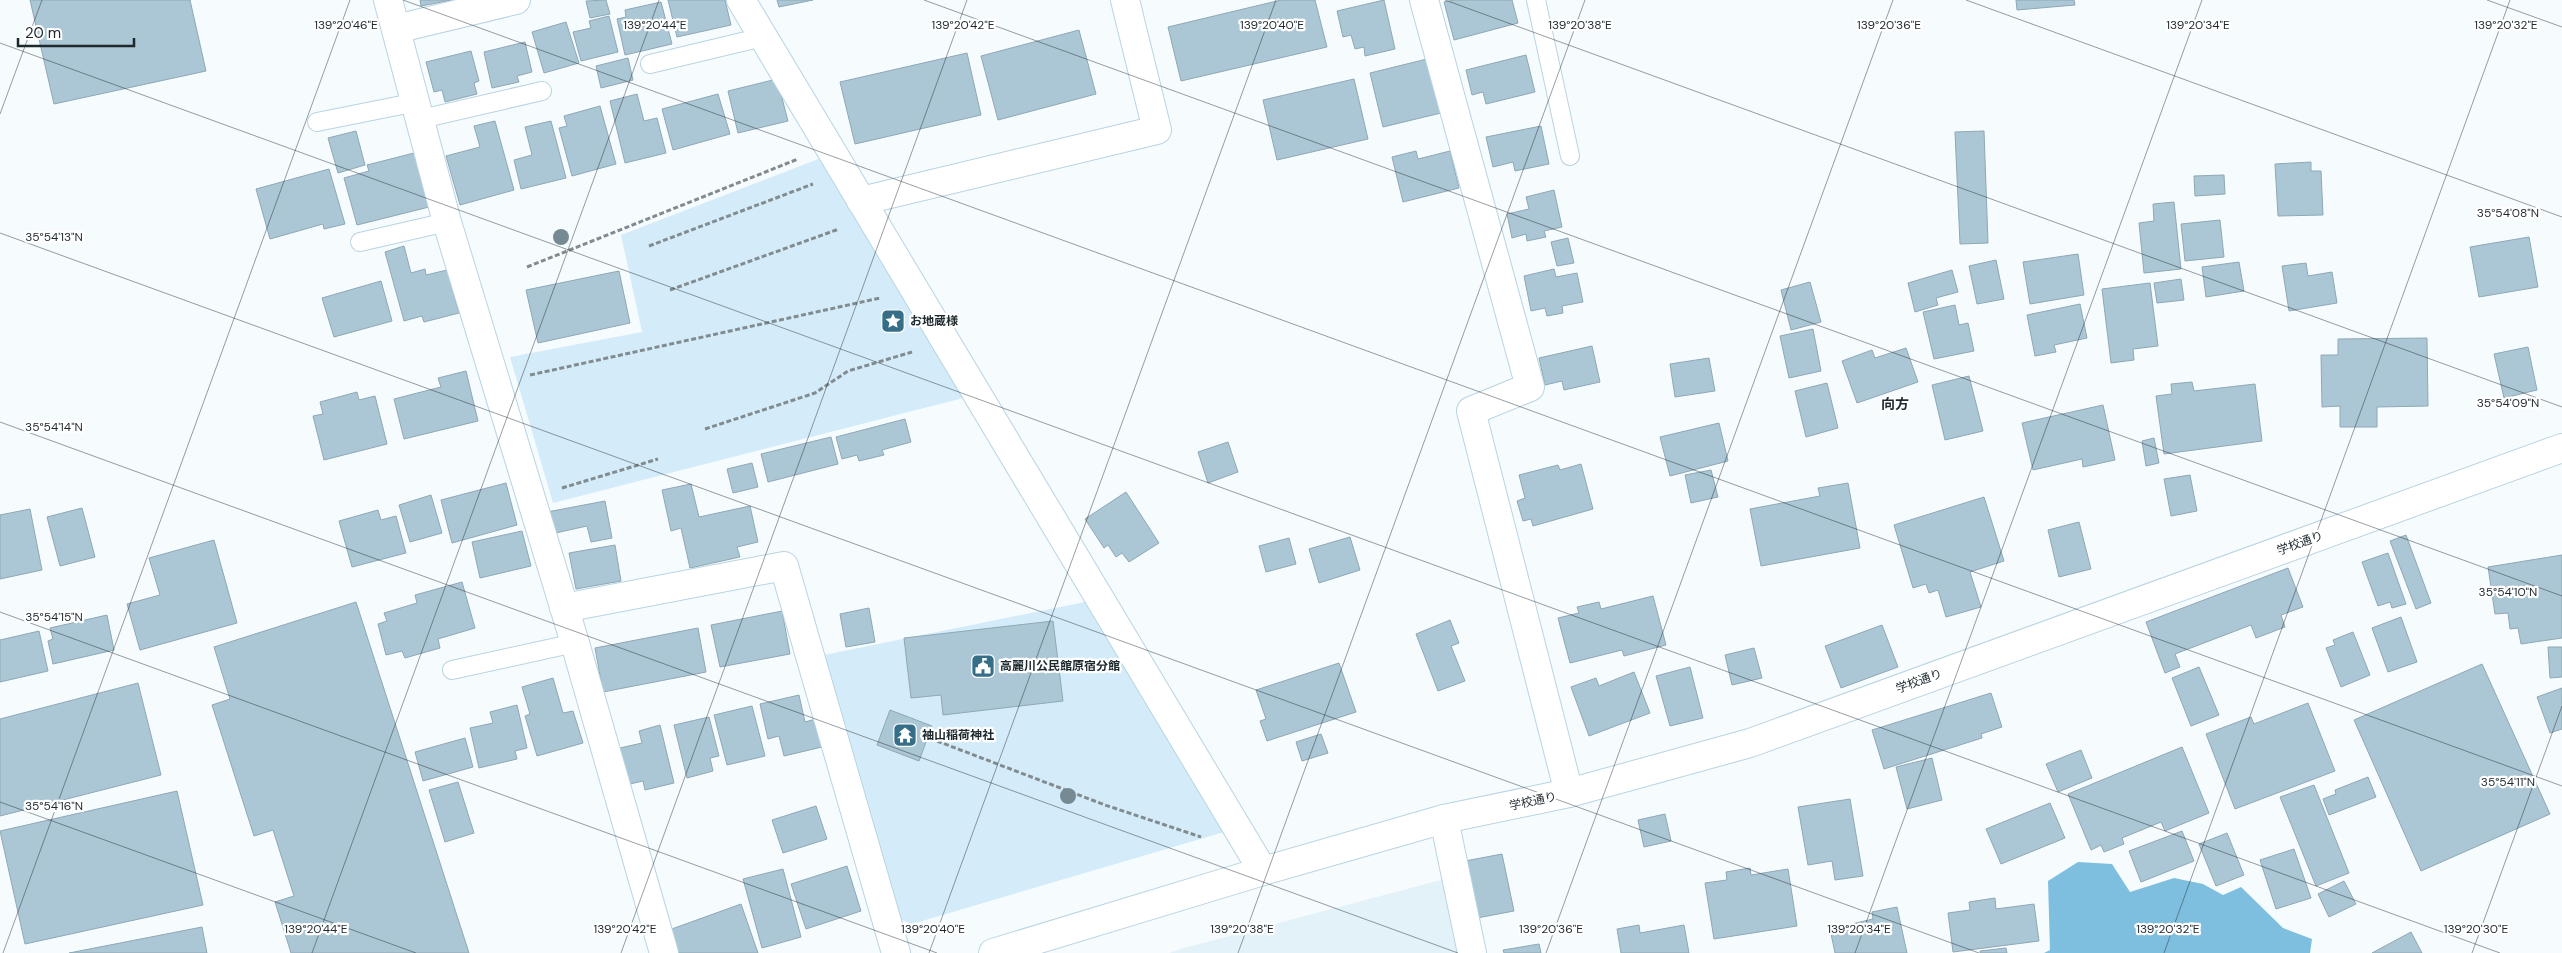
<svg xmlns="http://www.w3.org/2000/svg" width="2562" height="953" font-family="'DM Sans','Noto Sans JP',sans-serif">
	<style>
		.built { fill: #e3f1f8 }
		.green { fill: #d4ecf9 }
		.forest { fill: #7ebfdf }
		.building { fill: #abc6d4; stroke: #8ea8b6 }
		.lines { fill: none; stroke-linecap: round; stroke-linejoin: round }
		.service-casing { stroke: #b9d4e2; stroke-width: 20 }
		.minor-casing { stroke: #b9d4e2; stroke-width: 30 }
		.tertiary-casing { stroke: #b9d4e2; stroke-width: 30 }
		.path { stroke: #828b8f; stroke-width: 3; stroke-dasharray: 5 2.5; stroke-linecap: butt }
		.service { stroke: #fff; stroke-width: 18 }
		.minor { stroke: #fff; stroke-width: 28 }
		.tertiary { stroke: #fff; stroke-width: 28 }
		.tree { fill: #768a93 }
		.ticks { fill: none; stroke: #1e292e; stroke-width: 1; stroke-opacity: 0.45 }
		.labels { text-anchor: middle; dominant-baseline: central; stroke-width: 4.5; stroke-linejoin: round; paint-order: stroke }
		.poi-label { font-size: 12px; font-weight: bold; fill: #1e292e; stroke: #fff; text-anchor: start }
		.street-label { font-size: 12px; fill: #1e292e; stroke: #fff }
		.neighbourhood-label { font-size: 14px; font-weight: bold; fill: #1e292e; stroke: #fff }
		.ticks-label { font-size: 12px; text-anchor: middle; fill: #1e292e; stroke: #fff; stroke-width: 4.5; stroke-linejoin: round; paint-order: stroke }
	</style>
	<rect width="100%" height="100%" fill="#f6fbfe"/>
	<polygon class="built" points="1445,879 1462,953 1169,953 1184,948"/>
	<g class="green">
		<polygon points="826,156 971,396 553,503 510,357 642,332 621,235"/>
		<polygon points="1085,602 1231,830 912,924 897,918 824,655"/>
	</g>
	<polygon class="forest" points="2078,862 2112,864 2130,892 2174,878 2203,884 2223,895 2241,887 2283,928 2312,939 2310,953 2044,953 2050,950 2048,881"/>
	<g class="building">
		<polygon points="30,0 190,0 206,71 54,104"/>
		<polygon points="420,0 452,0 421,6"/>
		<polygon points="606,0 610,14 590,18 586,1"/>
		<polygon points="668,0 725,0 731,25 677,37"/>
		<polygon points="777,0 813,0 779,7"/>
		<polygon points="1281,0 1315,0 1327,47 1181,81 1168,27"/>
		<polygon points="1384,0 1395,49 1365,56 1364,47 1355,49 1351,35 1343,37 1337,11"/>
		<polygon points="1454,0 1512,0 1518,23 1454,40 1444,2"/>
		<polygon points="2016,0 2074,0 2075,5 2017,10"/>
		<polygon points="661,2 672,44 625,55 617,19 626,17 625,10"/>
		<polygon points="609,16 618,52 581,61 573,32 591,28 589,21"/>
		<polygon points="566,22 579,63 544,73 532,32"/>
		<polygon points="1079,30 1096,94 998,120 981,56"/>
		<polygon points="525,42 532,72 517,76 519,82 492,88 484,52"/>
		<polygon points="471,51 479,81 474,83 477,94 445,102 442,90 434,92 426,62"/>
		<polygon points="967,53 981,115 855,144 840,82"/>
		<polygon points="1526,55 1535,92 1486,104 1483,92 1472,95 1466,70"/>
		<polygon points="628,58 633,80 601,88 596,66"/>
		<polygon points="1427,59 1441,113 1383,127 1370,73"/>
		<polygon points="777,79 788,121 738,133 728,91"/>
		<polygon points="1354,79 1368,139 1277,160 1263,100"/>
		<polygon points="637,94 644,121 657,118 666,153 625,163 610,101"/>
		<polygon points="718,94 730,134 673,150 662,109"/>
		<polygon points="600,106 616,164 572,176 559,128 567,126 564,116"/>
		<polygon points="495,121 514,190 460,205 446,156 480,147 474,126"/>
		<polygon points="551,121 566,178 521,189 514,160 532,155 525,127"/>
		<polygon points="1541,126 1549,164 1515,171 1513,162 1493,167 1486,137"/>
		<polygon points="356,131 365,165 338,173 328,138"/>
		<polygon points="1984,131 1988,243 1960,244 1955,132"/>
		<polygon points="1416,151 1418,159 1450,151 1459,188 1403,202 1392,157"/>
		<polygon points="418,152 433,206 357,225 344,178 369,171 367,165"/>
		<polygon points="2311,162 2311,171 2321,171 2323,215 2278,216 2275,164"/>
		<polygon points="329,169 345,224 324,229 323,224 270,239 256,189"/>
		<polygon points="2224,175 2225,194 2195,196 2194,176"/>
		<polygon points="1554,190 1562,227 1544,231 1546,237 1527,241 1526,234 1512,238 1507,214 1529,209 1526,197"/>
		<polygon points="2174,202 2181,269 2144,273 2139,223 2154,221 2153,204"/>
		<polygon points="2220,220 2224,257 2185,261 2181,224"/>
		<polygon points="2529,237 2538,287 2479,297 2470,247"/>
		<polygon points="1568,238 1574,263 1557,266 1551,242"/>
		<polygon points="404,246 411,273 425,269 426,275 447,270 459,313 424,322 422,316 404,321 385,252"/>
		<polygon points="2078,254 2084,295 2030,304 2023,262"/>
		<polygon points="1996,260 2004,299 1977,304 1969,266"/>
		<polygon points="2239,262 2244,291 2206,297 2202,267"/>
		<polygon points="2306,263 2308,276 2332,272 2337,303 2289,311 2282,266"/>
		<polygon points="1554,269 1556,277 1577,273 1583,302 1562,306 1563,313 1547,316 1545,308 1531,311 1524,276"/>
		<polygon points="1952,270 1958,292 1936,298 1938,305 1915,312 1908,283"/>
		<polygon points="619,271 630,323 538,343 526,290"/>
		<polygon points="2181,279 2184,300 2157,303 2154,283"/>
		<polygon points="381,281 392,321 334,337 322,298"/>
		<polygon points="1810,282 1821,322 1791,330 1781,290"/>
		<polygon points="2150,283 2158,346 2133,349 2134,360 2111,363 2102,289"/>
		<polygon points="2080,304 2087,338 2054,345 2056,352 2035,356 2027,315"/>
		<polygon points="1955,305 1959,325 1968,323 1974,351 1934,359 1923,312"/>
		<polygon points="1813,329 1821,371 1789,378 1780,336"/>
		<polygon points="2427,338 2428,406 2377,407 2377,427 2340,427 2340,406 2322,407 2321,355 2338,355 2338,339"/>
		<polygon points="1592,346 1600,382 1564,390 1562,381 1545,385 1539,358"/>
		<polygon points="2528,347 2537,390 2504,398 2494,354"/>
		<polygon points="1906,348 1918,382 1857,403 1842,361 1872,350 1875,358"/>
		<polygon points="1709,358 1715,391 1675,397 1670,364"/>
		<polygon points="466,371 478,421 404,439 394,399 441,387 438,378"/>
		<polygon points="1969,376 1983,431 1945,440 1932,385"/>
		<polygon points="2192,382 2194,391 2255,384 2262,441 2164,454 2156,396 2172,394 2171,384"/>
		<polygon points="1827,383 1838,428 1806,437 1795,391"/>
		<polygon points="357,392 359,400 375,396 387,444 324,460 313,416 323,414 320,402"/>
		<polygon points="2103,405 2115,460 2083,467 2082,459 2033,470 2022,423"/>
		<polygon points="905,419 911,442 882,450 884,455 859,461 857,455 842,459 836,437"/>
		<polygon points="1719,423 1728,461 1670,476 1660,437"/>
		<polygon points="831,437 838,464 768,482 761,454"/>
		<polygon points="2154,438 2159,463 2146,466 2142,441"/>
		<polygon points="1228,442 1238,472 1208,483 1198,452"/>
		<polygon points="752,463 758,487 733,493 727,469"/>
		<polygon points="1581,464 1593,509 1533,526 1531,519 1523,521 1517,501 1525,498 1519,475 1558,465 1560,470"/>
		<polygon points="1711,470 1718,497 1691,503 1685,475"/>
		<polygon points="2190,475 2197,511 2171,516 2164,479"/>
		<polygon points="506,483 517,525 452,543 441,500"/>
		<polygon points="1848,483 1860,548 1761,566 1750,509 1820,496 1818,488"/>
		<polygon points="691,484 699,517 750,506 758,542 737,547 740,557 690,568 681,528 671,531 662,490"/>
		<polygon points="1126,492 1159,543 1129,562 1122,553 1116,557 1108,545 1104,548 1085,519"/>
		<polygon points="431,495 442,533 410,542 399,505"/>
		<polygon points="1984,497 2004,561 1970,572 1981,607 1946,617 1938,590 1929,593 1926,584 1913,588 1894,525"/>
		<polygon points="605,501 612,538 591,542 587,526 551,534 547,512"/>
		<polygon points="82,508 95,557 60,566 47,517"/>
		<polygon points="30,509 42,570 0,579 0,515"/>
		<polygon points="378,510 381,520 396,516 406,553 352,567 339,521"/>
		<polygon points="2079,522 2091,569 2059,577 2048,530"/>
		<polygon points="522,531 531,566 480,578 472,542"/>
		<polygon points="2406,535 2431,603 2416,609 2390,541"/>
		<polygon points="1350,537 1360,570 1319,583 1309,549"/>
		<polygon points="1289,538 1296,564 1266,572 1259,546"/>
		<polygon points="214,540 237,623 140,650 127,604 160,595 149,558"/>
		<polygon points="615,545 621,581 576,589 569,553"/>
		<polygon points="2388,553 2406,604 2392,608 2390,602 2378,606 2362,562"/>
		<polygon points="2562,555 2562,638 2521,644 2518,628 2510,629 2508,613 2495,614 2488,567"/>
		<polygon points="2288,568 2303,607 2281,615 2285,627 2256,638 2251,625 2175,654 2180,667 2165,673 2146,622"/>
		<polygon points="462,582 475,628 438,639 440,648 405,658 402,651 386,655 378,624 387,621 384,613 417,603 415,595"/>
		<polygon points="1653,596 1666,645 1624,656 1622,650 1570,663 1558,618 1579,613 1577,607 1599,602 1601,609"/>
		<polygon points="356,602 469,953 291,953 275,902 294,896 273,830 254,836 212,705 230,699 214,647"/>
		<polygon points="869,608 875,642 846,647 840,614"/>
		<polygon points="782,611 790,654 720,667 711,625"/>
		<polygon points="107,615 114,650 53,664 48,641 53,639 50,628"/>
		<polygon points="2401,617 2417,662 2388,672 2372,628"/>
		<polygon points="1450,620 1459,643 1451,646 1465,681 1438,691 1416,634"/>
		<polygon points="1053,621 1063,701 943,715 941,695 911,698 904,638"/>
		<polygon points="1882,625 1898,667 1841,688 1825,646"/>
		<polygon points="698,628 706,672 603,692 595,648"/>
		<polygon points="39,631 48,671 0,682 0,640"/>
		<polygon points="2353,632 2370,675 2341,687 2326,648 2335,645 2333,640"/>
		<polygon points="2548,647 2562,647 2562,677 2550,678"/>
		<polygon points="1754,648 1762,678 1732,685 1725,655"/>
		<polygon points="1339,663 1356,712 1267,741 1260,721 1266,719 1256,690"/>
		<polygon points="2482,664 2550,814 2421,871 2354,720"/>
		<polygon points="1690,667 1703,718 1670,726 1656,676"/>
		<polygon points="2199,667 2219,715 2191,726 2172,678"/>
		<polygon points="1634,672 1650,713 1589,736 1571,687 1596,678 1599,686"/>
		<polygon points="553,678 563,713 573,711 583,743 537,756 525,716 530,714 522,687"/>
		<polygon points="138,683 161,775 0,816 0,719"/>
		<polygon points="2562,688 2562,729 2550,733 2537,697"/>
		<polygon points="1991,693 2002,727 1981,734 1982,738 1884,769 1872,730"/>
		<polygon points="799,695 805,722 816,719 822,747 784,756 779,736 768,739 760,704"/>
		<polygon points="2308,703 2335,771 2235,809 2206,734 2251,717 2254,724"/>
		<polygon points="517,705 527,748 515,751 517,759 479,768 470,728 493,723 490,712"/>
		<polygon points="752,706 765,756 727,765 714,715"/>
		<polygon points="890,710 932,726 919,761 877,745"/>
		<polygon points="709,717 719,756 710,758 713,771 687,778 674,725"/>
		<polygon points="660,725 674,783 645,790 643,781 630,784 620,748 642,743 639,731"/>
		<polygon points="1321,734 1328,753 1302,761 1296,742"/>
		<polygon points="465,738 473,767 423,781 415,752"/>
		<polygon points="2182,747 2209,813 2165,831 2161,822 2122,838 2124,844 2104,852 2101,845 2091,850 2068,794"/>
		<polygon points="2081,750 2092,778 2058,792 2046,764"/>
		<polygon points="1932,758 1942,800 1907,809 1896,767"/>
		<polygon points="2368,777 2376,797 2329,815 2323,799 2336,794 2335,790"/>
		<polygon points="458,782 474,833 445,842 429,790"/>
		<polygon points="2314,785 2349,873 2316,886 2280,797"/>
		<polygon points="177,791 203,905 25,944 0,831"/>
		<polygon points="1850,799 1863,876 1835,880 1832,861 1808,865 1798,807"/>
		<polygon points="2050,803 2065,838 2001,864 1986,829"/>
		<polygon points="816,806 827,839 783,853 772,820"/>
		<polygon points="1665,814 1671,841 1644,847 1638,820"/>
		<polygon points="2182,831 2194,861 2141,882 2129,851"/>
		<polygon points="2227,833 2244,875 2216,886 2199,844"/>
		<polygon points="2294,849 2311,898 2276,909 2260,860"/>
		<polygon points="1502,854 1514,911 1477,918 1465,861"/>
		<polygon points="847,866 861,911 806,929 791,884"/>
		<polygon points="1750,868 1751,875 1788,869 1797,926 1714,939 1705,883 1727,880 1726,872"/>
		<polygon points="783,869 801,937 762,948 743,879"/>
		<polygon points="2344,881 2356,904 2329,917 2318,894"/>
		<polygon points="1995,898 1996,909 2034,904 2039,941 1953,952 1948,913 1970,910 1969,902"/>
		<polygon points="741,904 758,953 678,953 669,930"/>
		<polygon points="1897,907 1907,953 1835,953 1830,929 1873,919 1872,912"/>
		<polygon points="1639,925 1640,933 1684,925 1689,953 1621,953 1617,929"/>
		<polygon points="202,927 207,953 69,953"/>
		<polygon points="2411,932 2422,953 2372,953"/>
		<polygon points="1539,944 1541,953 1504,953 1503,950"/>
		<polygon points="2006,948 2007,953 1980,953 1980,951"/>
	</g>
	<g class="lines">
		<g class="service-casing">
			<g id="service">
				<polyline points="1536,0 1570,156"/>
				<polyline points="650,64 763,37"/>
				<polyline points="421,119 542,91"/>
				<polyline points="317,122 417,102"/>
				<polyline points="360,242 447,222"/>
				<polyline points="452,670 575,643"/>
			</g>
		</g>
		<g class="minor-casing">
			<g id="minor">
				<polyline points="388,0 447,222 575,643 664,953"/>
				<polyline points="741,0 1263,871 1444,819 1569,793 1750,743 2562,448"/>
				<polyline points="1424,0 1530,387 1471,411 1569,793"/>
				<polyline points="396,29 516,0"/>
				<polyline points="861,201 1157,130 1125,0"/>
				<polyline points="564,608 784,566 896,953"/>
				<polyline points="1444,819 1472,953"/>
			</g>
		</g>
		<g class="tertiary-casing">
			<polyline id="tertiary" points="993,953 1263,871"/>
		</g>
		<g class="path">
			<polyline points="649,246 813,184"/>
			<polyline points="527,267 798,159"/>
			<polyline points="670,290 839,229"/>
			<polyline points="530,375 880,298"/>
			<polyline points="705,429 815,393 848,371 912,352"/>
			<polyline points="562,488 658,459"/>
			<polyline points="937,741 1105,805 1201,837"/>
		</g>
		<use href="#service" class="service"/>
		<use href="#minor" class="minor"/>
		<use href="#tertiary" class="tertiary"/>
	</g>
	<g class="tree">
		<circle cx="561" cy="237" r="8"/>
		<circle cx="1068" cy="796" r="8"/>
	</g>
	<path class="ticks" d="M403,0L2562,786M924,0L2562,596M1445,0L2562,407M1966,0L2562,217M2487,0L2562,27M0,43L2500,953M0,114L42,0M0,233L1979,953M0,422L1458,953M0,612L937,953M0,802L416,953M3,953L350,0M312,953L659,0M621,953L967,0M929,953L1276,0M1238,953L1585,0M1546,953L1893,0M1855,953L2202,0M2164,953L2510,0M2472,953L2562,706"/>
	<defs>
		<g id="sight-square" transform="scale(1.25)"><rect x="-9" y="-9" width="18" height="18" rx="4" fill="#366e88" stroke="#fff"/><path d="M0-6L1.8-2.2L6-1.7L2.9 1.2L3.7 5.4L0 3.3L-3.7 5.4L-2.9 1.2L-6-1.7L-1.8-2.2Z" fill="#fff"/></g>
		<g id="civic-square" transform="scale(1.25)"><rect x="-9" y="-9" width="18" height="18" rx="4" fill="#366e88" stroke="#fff"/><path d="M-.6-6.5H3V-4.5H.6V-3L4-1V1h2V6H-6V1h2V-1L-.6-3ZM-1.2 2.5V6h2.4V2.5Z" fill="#fff"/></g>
		<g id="temple-square" transform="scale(1.25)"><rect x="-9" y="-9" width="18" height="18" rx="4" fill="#366e88" stroke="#fff"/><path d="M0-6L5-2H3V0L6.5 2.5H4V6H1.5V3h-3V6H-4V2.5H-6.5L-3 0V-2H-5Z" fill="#fff"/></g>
	</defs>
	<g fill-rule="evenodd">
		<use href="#sight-square" x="893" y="321"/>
		<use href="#civic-square" x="983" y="666"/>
		<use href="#temple-square" x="905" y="735"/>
	</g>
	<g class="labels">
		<g class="poi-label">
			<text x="910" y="321">お地蔵様</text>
			<text x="1000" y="666">高麗川公民館原宿分館</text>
			<text x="922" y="735">袖山稲荷神社</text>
		</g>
		<g class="street-label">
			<text transform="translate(2300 543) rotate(-20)">学校通り</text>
			<text transform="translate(1919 681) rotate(-20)">学校通り</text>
			<text transform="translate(1533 801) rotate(-12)">学校通り</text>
		</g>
		<g class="neighbourhood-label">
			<text x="1895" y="404">向方</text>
		</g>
	</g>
	<g class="ticks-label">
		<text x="346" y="29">139°20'46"E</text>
		<text x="655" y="29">139°20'44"E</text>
		<text x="963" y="29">139°20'42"E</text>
		<text x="1272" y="29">139°20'40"E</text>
		<text x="1580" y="29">139°20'38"E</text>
		<text x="1889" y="29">139°20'36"E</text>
		<text x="2198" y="29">139°20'34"E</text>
		<text x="2506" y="29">139°20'32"E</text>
		<text x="2508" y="217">35°54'08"N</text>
		<text x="54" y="241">35°54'13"N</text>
		<text x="2508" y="407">35°54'09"N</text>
		<text x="54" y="431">35°54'14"N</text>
		<text x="2508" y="596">35°54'10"N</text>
		<text x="54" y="621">35°54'15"N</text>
		<text x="2508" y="786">35°54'11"N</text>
		<text x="54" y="810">35°54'16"N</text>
		<text x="316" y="933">139°20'44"E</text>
		<text x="625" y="933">139°20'42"E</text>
		<text x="933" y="933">139°20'40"E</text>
		<text x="1242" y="933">139°20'38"E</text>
		<text x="1551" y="933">139°20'36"E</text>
		<text x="1859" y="933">139°20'34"E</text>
		<text x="2168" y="933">139°20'32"E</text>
		<text x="2476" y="933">139°20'30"E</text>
	</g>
	<path d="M18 38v8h116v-8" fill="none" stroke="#1e292e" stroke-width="2.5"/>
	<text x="25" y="38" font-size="15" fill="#1e292e" stroke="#ffffff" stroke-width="4" paint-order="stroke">20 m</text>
</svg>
